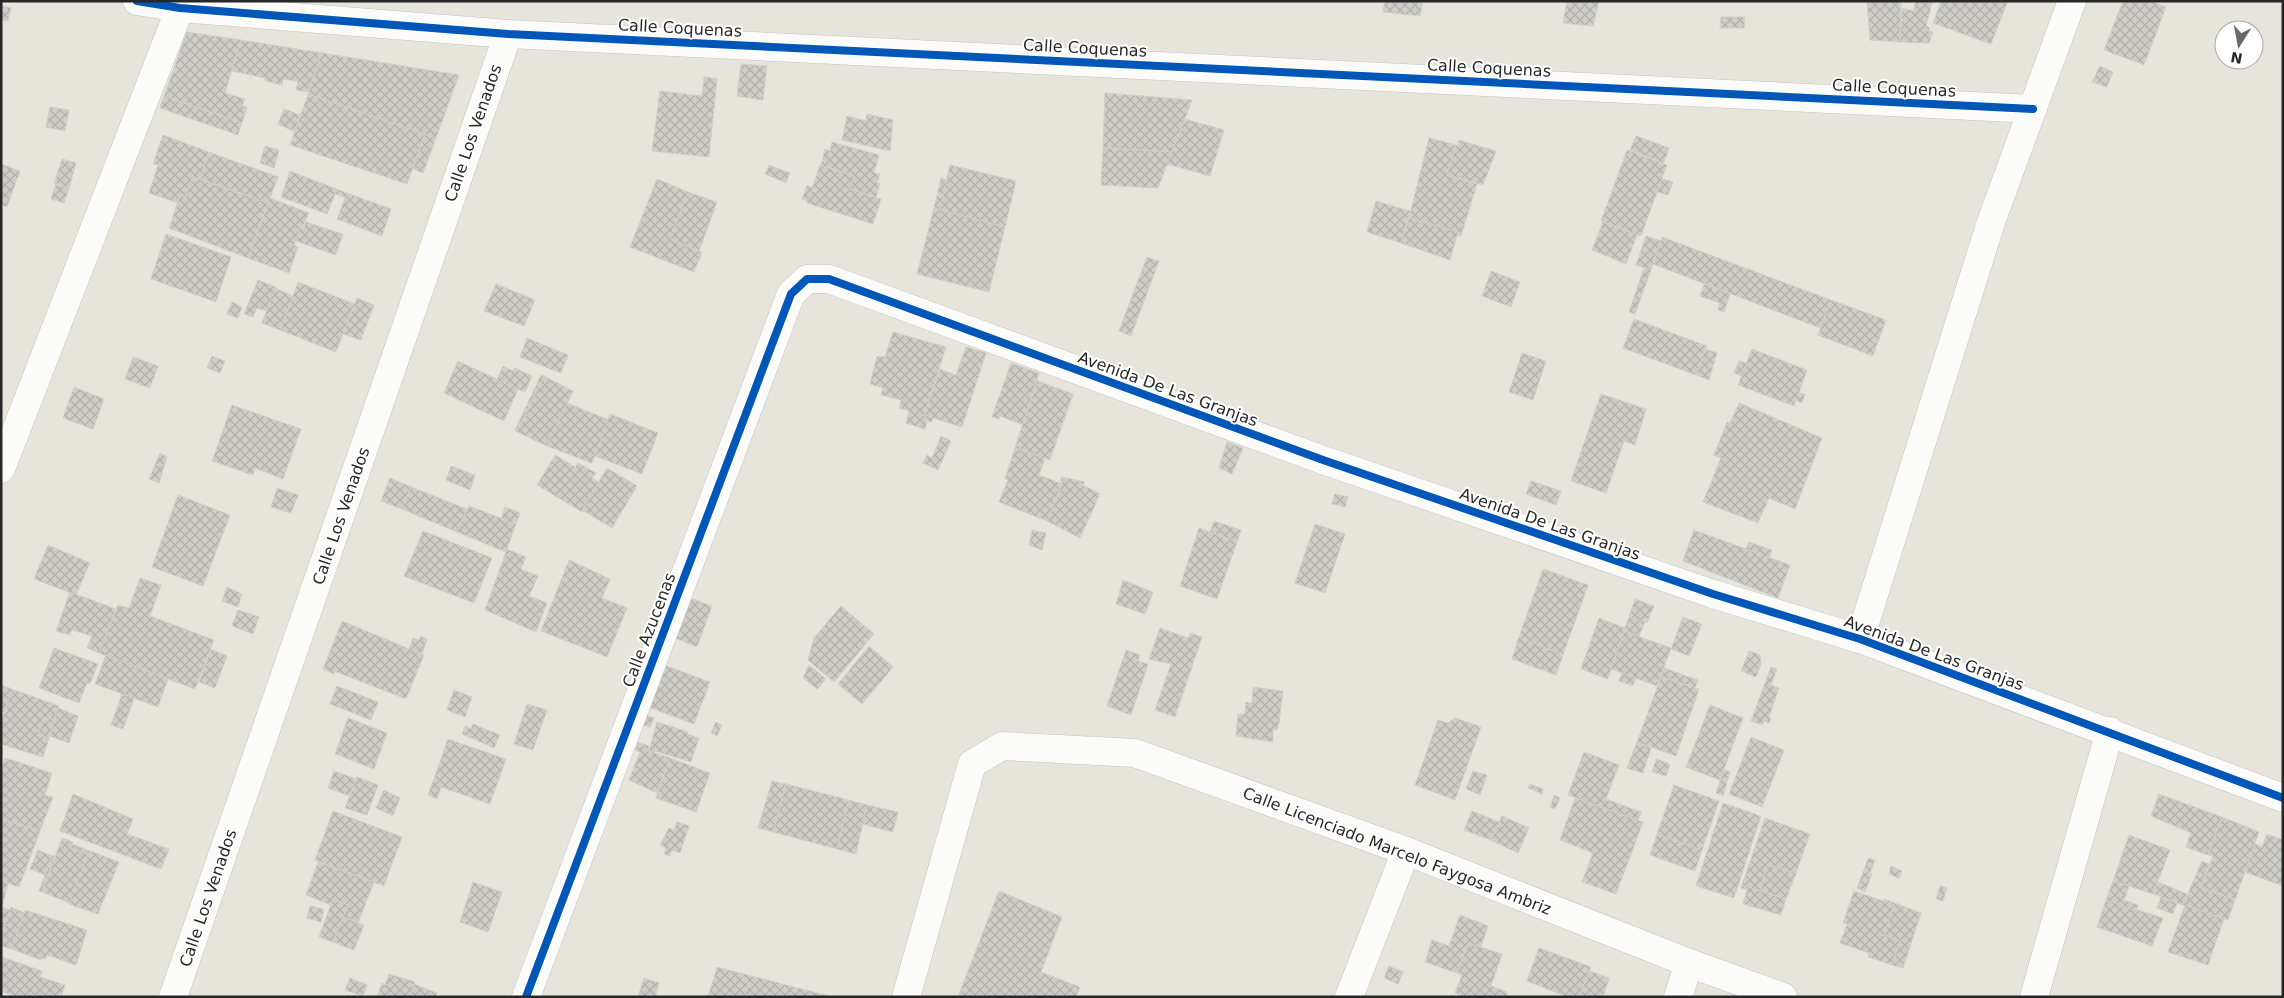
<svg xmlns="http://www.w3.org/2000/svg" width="2284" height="998" font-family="'DejaVu Sans',sans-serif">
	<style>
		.building { fill: url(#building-cross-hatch); stroke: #d1cfc8 }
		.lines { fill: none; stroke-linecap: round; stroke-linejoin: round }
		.street-casing { stroke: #c3c2c2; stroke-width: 29 }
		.street { stroke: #fbfbfa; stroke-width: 28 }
		.cycleway-casing { stroke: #fff; stroke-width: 11 }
		.cycleway { stroke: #0057b8; stroke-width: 8 }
		.labels { text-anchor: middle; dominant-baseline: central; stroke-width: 4; stroke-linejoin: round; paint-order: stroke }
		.street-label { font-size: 16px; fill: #272727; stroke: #fff }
	</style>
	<defs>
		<pattern id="building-cross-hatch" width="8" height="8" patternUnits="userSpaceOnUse" patternTransform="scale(1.25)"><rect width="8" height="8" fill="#cfcdc7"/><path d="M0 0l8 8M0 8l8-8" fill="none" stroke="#b2b0ab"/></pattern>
	</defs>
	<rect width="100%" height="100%" fill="#e7e4dc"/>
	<g class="building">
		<polygon points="1385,1 1423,1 1420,16 1383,12"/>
		<polygon points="1567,1 1599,1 1593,26 1563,23"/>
		<polygon points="1867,1 1901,1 1900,42 1870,40"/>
		<polygon points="1916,1 1932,3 1926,26 1930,28 1928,31 1933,32 1929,43 1900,42 1902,8 1913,11"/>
		<polygon points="1941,1 2008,1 1991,44 1933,23"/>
		<polygon points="2123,1 2150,1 2166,7 2144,65 2104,50"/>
		<polygon points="1,6 11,8 8,21 1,20"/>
		<polygon points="1721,17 1745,17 1744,28 1720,28"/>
		<polygon points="187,32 241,40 225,93 245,99 242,106 247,107 242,123 164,96"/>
		<polygon points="241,40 322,53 308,92 296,90 298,81 283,79 282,85 265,81 265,78 232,71"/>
		<polygon points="322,53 459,75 436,138 308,94"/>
		<polygon points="741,64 767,66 763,100 737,96"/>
		<polygon points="2100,66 2113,72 2107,87 2092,82"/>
		<polygon points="704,77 717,79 709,157 652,151 660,91 702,96"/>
		<polygon points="1105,93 1192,100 1172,152 1103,148"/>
		<polygon points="308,94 425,134 407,184 290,145"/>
		<polygon points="164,96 242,123 238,135 160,108"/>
		<polygon points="50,107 69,110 65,131 46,127"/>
		<polygon points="284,109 300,115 295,132 278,124"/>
		<polygon points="867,114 893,120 890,151 842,140 847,116 866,121"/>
		<polygon points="1185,119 1224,130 1210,176 1167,164"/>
		<polygon points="425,134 436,138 423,173 413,169"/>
		<polygon points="163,135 209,152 200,179 193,177 185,197 180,195 178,203 149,193 158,165 153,164"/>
		<polygon points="1636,136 1669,148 1664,163 1630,150"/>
		<polygon points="1429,138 1456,145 1447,175 1477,184 1461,236 1457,236 1458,232 1409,218"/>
		<polygon points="1459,140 1496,151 1483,185 1447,175 1456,145 1458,145"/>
		<polygon points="832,142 879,155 874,173 880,174 877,183 880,184 876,197 849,189 854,176 821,165 825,149 830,151"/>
		<polygon points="265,146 279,150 274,168 260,163"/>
		<polygon points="1103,148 1172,152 1158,188 1101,185"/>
		<polygon points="1627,150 1667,165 1641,236 1601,221"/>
		<polygon points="209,152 278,177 268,203 200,179"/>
		<polygon points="62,159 76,163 69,188 54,183"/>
		<polygon points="1,164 20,171 7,207 1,205"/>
		<polygon points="769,165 790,173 786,183 765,174"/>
		<polygon points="820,165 854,176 849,189 881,199 873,224 807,203"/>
		<polygon points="950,165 1016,181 1005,227 939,211"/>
		<polygon points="290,171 347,193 346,198 335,194 327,214 281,197"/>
		<polygon points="193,177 268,203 248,258 169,228 180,195 185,197"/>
		<polygon points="941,178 947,180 940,210 934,208"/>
		<polygon points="657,179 688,192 670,239 702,252 694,272 630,247"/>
		<polygon points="1662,179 1673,182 1668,195 1657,192"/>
		<polygon points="56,184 69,188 64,203 51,199"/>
		<polygon points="807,185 813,188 808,201 802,199"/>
		<polygon points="688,192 717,202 699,251 670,239"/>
		<polygon points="347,193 391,209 382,236 337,219"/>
		<polygon points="270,198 309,213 294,245 298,247 289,273 248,258"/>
		<polygon points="1376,201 1410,211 1401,243 1367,232"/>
		<polygon points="934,208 1005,227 989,292 917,274"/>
		<polygon points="1409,218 1458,232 1450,260 1401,243"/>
		<polygon points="306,222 343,234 336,255 296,241 300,228 303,229"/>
		<polygon points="1603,222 1637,235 1626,264 1592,250"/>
		<polygon points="166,234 231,257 216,302 151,279"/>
		<polygon points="1646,236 1661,241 1651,270 1636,265"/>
		<polygon points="1662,237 1831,300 1820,328 1653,264"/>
		<polygon points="1147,257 1159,261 1131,336 1119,331"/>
		<polygon points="1644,268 1651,270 1635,314 1629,312"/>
		<polygon points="1491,271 1520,282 1511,307 1482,296"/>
		<polygon points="258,280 276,287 267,311 257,308 253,317 244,314"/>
		<polygon points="298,282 355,304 336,352 280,330"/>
		<polygon points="496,284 535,300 524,326 484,311"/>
		<polygon points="1704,284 1730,294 1724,312 1718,310 1720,303 1700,296"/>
		<polygon points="275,288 293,296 280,330 262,323"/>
		<polygon points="357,298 374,305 361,340 343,334"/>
		<polygon points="1831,300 1886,320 1873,356 1818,335"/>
		<polygon points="232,302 242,307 238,318 227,314"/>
		<polygon points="1634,319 1707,346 1696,375 1623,348"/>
		<polygon points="893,332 946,347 924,415 933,418 932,422 927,421 925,429 906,423 909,411 899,408 901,400 881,395 883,388 870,384 877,356 885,357"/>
		<polygon points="527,338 568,355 561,373 520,357"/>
		<polygon points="966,347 986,353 962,427 924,415 940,369 956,375"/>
		<polygon points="1705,349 1717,353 1709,380 1696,375"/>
		<polygon points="1752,349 1807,370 1799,393 1805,394 1802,403 1796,400 1794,406 1738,385"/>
		<polygon points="1522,353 1546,361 1533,400 1509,392"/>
		<polygon points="212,356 225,361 220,373 207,368"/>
		<polygon points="133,357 158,366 150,388 125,379"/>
		<polygon points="458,361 518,389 504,421 444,393"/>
		<polygon points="1739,361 1747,363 1742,376 1734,373"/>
		<polygon points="1011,363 1039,373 1023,425 1000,416 999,419 992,417"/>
		<polygon points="503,366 513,371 515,368 532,376 525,392 497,380"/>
		<polygon points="541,375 544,376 517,432 515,430"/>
		<polygon points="544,376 573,391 547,446 517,432"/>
		<polygon points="1037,381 1073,394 1050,460 1015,448"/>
		<polygon points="74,387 104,399 93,429 63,418"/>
		<polygon points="1601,394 1646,409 1635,445 1624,441 1606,493 1571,481"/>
		<polygon points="567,403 609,420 592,463 547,446"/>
		<polygon points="1739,403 1822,438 1795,509 1769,498 1758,523 1703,502 1721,458 1714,455 1727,422 1730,423"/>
		<polygon points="232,405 301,429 283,479 255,468 253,475 212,461"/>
		<polygon points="610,414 658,433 642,474 595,456"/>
		<polygon points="941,436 951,441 938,470 923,463 927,455 932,458"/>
		<polygon points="1227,442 1243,448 1232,474 1219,468"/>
		<polygon points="1015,448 1045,458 1039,475 1062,484 1047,521 999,502 1008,480 1005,479"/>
		<polygon points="160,453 167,457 159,483 149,479"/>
		<polygon points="555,455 575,467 578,463 596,473 592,478 599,482 582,512 537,485"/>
		<polygon points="451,466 475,475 470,490 446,480"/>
		<polygon points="607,468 637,486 612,528 582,510"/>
		<polygon points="1062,477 1085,482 1083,485 1100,494 1080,538 1047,521 1062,484 1062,481 1060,481"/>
		<polygon points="390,478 411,487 402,509 381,501"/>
		<polygon points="1531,481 1561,491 1556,505 1526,494"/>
		<polygon points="411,487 467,509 457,532 402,509"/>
		<polygon points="277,488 298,495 291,513 271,507"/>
		<polygon points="1335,494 1348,497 1345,507 1332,504"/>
		<polygon points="178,495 230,515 203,586 152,567"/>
		<polygon points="469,506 516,524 506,552 457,532"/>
		<polygon points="505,507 520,513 516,524 501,519"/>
		<polygon points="1214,521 1241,530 1237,542 1210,532"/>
		<polygon points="1315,524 1345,534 1325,593 1295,583"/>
		<polygon points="1199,528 1237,542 1217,599 1180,586"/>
		<polygon points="1032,530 1046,533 1042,550 1029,545"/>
		<polygon points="1694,530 1790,565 1778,598 1683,561"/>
		<polygon points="423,531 492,558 474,603 404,576"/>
		<polygon points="1749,542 1772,550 1769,558 1746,549"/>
		<polygon points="48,545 90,563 76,595 34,579"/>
		<polygon points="507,549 526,557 521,569 538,576 529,596 547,603 536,632 485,610"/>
		<polygon points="569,560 610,579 602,598 627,608 607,657 541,631"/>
		<polygon points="1543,569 1588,585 1563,655 1519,637"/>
		<polygon points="140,578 161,585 150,616 214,640 195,689 99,653 118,605 129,608"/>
		<polygon points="1123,580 1153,592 1145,614 1116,604"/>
		<polygon points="227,587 242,594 238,607 222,601"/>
		<polygon points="70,592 116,609 99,653 87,648 92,636 72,630 70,635 56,631"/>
		<polygon points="690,598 712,606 697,647 675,638"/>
		<polygon points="1635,599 1654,606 1647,623 1629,617"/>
		<polygon points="841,606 874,634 834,682 808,660 814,638"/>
		<polygon points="238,610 259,617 253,634 232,626"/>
		<polygon points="1629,617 1645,622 1639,636 1624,631"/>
		<polygon points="1683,617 1702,624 1689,656 1671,649"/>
		<polygon points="1599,618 1625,628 1608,679 1581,669"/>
		<polygon points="342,621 424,655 406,699 334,671 334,674 323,669"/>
		<polygon points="1160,628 1188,638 1190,633 1202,637 1175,717 1155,710 1171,664 1149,659"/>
		<polygon points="1624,631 1671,648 1657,686 1611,669"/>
		<polygon points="420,636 427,639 422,654 409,649 413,638 420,640"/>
		<polygon points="1519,637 1563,655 1556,675 1512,659"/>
		<polygon points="869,646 893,667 862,704 838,684"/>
		<polygon points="54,648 98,664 90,684 87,683 79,703 39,688"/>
		<polygon points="211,649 227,656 215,688 199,682"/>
		<polygon points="1126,650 1140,655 1138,661 1148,664 1131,715 1107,706"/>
		<polygon points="1749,651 1760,655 1761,664 1756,677 1741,671"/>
		<polygon points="106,655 168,679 158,707 95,684"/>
		<polygon points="664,665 710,682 694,724 648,707"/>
		<polygon points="809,665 826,679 817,689 803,678"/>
		<polygon points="1771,667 1777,669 1771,685 1779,688 1769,717 1771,718 1769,723 1764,721 1762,725 1751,721"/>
		<polygon points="1664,668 1698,680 1695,688 1661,677"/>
		<polygon points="1622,673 1636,678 1633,686 1619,681"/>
		<polygon points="1661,677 1699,689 1676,756 1637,742"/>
		<polygon points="1,685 12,689 5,712 1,711"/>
		<polygon points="337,686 378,702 371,720 330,704"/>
		<polygon points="1253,687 1283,691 1279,723 1277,730 1273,730 1273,742 1236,736 1238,714 1245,714 1246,702 1252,703"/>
		<polygon points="12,689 59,706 54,720 44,717 38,734 49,738 43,757 1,744 1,723"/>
		<polygon points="454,690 472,697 465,717 447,710"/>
		<polygon points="122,694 134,698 123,729 111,725"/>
		<polygon points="527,704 547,710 533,750 514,744"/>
		<polygon points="1710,705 1743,718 1720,780 1686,767"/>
		<polygon points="58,708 78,716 69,743 49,736"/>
		<polygon points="643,714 654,718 650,727 639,724"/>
		<polygon points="44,717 54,720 49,738 38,734"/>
		<polygon points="348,718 387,733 374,769 335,754"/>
		<polygon points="1455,718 1481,727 1455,800 1415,785 1438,720 1448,723"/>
		<polygon points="657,722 688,732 687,734 699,738 691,762 655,751 654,753 649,751"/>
		<polygon points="716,722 722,725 717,736 711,732"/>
		<polygon points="473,724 500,735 494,748 462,734 465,726 471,729"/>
		<polygon points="1751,737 1784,750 1762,807 1729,794"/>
		<polygon points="448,739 506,759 490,804 441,787 437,799 428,795"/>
		<polygon points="638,742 649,746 649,751 670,758 657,793 629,780 640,752 635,750"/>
		<polygon points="1637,742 1651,748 1643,773 1627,768"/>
		<polygon points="1584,752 1619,765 1606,799 1641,812 1638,821 1568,795"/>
		<polygon points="5,758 52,773 45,795 53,797 40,831 1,819 1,771"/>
		<polygon points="670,758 710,773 696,812 656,798"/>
		<polygon points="1656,759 1670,764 1666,776 1652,772"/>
		<polygon points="1724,769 1730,772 1723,796 1716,793"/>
		<polygon points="334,771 356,779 350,796 328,788"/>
		<polygon points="1473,771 1487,775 1480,795 1466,789"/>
		<polygon points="357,777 378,785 367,815 345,808"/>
		<polygon points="772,781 786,784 773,832 758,828"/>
		<polygon points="786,784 849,800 837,849 773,832"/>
		<polygon points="1530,784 1543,789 1542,794 1528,788"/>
		<polygon points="1674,785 1719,801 1702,850 1657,834"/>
		<polygon points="384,790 400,798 393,816 376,808"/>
		<polygon points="73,794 133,819 127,834 169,849 161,869 60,831"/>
		<polygon points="2159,794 2222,817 2208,855 2186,847 2191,833 2151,816"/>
		<polygon points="1554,795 1560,798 1555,809 1550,807"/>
		<polygon points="1575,798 1643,822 1616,894 1582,882 1593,853 1560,840"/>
		<polygon points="849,800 867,805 856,854 837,849"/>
		<polygon points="1723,803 1761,816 1734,898 1696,886"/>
		<polygon points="867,805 898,812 893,832 862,824"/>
		<polygon points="333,811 402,837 384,886 315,860"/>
		<polygon points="1472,811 1499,822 1491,840 1464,830"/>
		<polygon points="1502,816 1529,828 1518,853 1491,840"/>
		<polygon points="2222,817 2259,832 2235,900 2201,888 2213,856 2208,855"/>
		<polygon points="1765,818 1810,834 1796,873 1767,865 1760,891 1742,885"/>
		<polygon points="1,819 40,831 19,887 1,881"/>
		<polygon points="677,822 689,826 680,853 672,850 669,856 664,854 666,848 660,845 669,828 674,830"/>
		<polygon points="1657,834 1702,850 1695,871 1650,855"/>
		<polygon points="2267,834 2283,840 2283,886 2245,872 2255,844 2262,847"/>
		<polygon points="2129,835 2170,850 2153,894 2113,881"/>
		<polygon points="62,838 73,842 71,848 88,854 70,903 42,892"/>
		<polygon points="72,844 119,862 98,914 69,904 88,854 71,848"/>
		<polygon points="38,850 52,856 45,875 30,869"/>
		<polygon points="52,856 55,856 42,892 39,891"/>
		<polygon points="1868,858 1875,860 1870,873 1864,870"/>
		<polygon points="2202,861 2209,864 2201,888 2235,900 2228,920 2183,905"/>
		<polygon points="318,862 374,882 358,923 343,917 348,905 333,899 331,905 306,895"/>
		<polygon points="1767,865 1796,873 1786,899 1760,891"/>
		<polygon points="1891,866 1902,871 1899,878 1889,874"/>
		<polygon points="1864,870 1872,874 1865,892 1857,888"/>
		<polygon points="1,881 8,883 2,907 10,910 1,937"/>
		<polygon points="2113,881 2129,886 2122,906 2106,900"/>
		<polygon points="473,882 502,892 488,932 460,922"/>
		<polygon points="2158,882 2187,894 2183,905 2153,894"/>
		<polygon points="1742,885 1786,899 1781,915 1743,904 1747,890 1741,888"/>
		<polygon points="1940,886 1947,888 1943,901 1936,899"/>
		<polygon points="999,891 1062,917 1041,972 1080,987 1076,997 958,997"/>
		<polygon points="1854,891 1883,901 1884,899 1895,903 1884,935 1900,941 1892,965 1868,957 1869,953 1840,943 1847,924 1843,923"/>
		<polygon points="2161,897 2177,903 2173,914 2157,908"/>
		<polygon points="333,899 348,905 333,942 319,937"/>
		<polygon points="2106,900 2163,918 2152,946 2097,927"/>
		<polygon points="2124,900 2138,905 2136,911 2122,906"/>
		<polygon points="1895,903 1921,913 1903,968 1892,965 1900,941 1884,935"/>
		<polygon points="2185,905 2224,919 2208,965 2168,952"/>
		<polygon points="310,906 324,909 321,922 307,918"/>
		<polygon points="11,907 25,913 12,949 1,946 1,937"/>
		<polygon points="25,910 87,930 76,965 47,955 46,959 41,958 41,960 12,949"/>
		<polygon points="1460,915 1488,926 1481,947 1468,943 1457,973 1425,962 1432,940 1449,946"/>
		<polygon points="343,917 364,925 354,950 333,942"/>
		<polygon points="1468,943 1502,954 1491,986 1507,992 1506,997 1466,997 1455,993 1462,975 1457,973"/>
		<polygon points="1539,948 1591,967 1579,997 1563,997 1563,995 1527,981"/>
		<polygon points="2,957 42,971 40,977 65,985 61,997 32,995 31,997 18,997 1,991"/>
		<polygon points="1389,966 1403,972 1398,984 1384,978"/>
		<polygon points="717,967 744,974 742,981 748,983 745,996 738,994 737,997 708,997"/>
		<polygon points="1589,971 1609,978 1603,997 1579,997"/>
		<polygon points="389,974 415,982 410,997 377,997 382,983 385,985"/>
		<polygon points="744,974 832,997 737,997 738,994 745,996 748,983 742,981"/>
		<polygon points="350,978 367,985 363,996 345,990"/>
		<polygon points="644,978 659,983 655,997 638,997"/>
		<polygon points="414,984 437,993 435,997 410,997"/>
	</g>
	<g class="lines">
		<g class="street-casing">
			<g id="street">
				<polyline points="137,1 180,8 508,34 2033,109"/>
				<polyline points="1,469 180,8"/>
				<polyline points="1860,639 1991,222 2072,1"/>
				<polyline points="173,997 508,34"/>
				<polyline points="526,997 791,294 807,279 829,279 1323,460 1713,594 1860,639 2283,798"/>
				<polyline points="906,997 972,764 1002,746 1135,753 1406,851 1689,963 1783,997"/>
				<polyline points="1349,997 1406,851"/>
				<polyline points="1678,997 1689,963"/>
				<polyline points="2034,997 2110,731"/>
			</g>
		</g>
		<use href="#street" class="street"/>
		<g class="cycleway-casing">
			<g id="cycleway">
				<polyline points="137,1 180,8 508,34 2033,109"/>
				<polyline points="526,997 791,294 807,279 829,279 1323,460 1713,594 1860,639 2283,798"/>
			</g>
		</g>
		<use href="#cycleway" class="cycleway"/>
	</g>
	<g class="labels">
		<g class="street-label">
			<text transform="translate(680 28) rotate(3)">Calle Coquenas</text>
			<text transform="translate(1085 48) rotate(3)">Calle Coquenas</text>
			<text transform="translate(1489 68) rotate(3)">Calle Coquenas</text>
			<text transform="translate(1894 88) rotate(3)">Calle Coquenas</text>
			<text transform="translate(473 133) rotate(-71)">Calle Los Venados</text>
			<text transform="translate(1168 389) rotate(20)">Avenida De Las Granjas</text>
			<text transform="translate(341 516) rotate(-71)">Calle Los Venados</text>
			<text transform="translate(1550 524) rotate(19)">Avenida De Las Granjas</text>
			<text transform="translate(649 630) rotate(-69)">Calle Azucenas</text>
			<text transform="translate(1934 653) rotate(20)">Avenida De Las Granjas</text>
			<text transform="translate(1397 851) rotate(21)">Calle Licenciado Marcelo Faygosa Ambriz</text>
			<text transform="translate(208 898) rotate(-71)">Calle Los Venados</text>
		</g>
	</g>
	<rect width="2284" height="998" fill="none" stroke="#272727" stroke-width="5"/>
	<g transform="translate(2239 45) rotate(191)"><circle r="24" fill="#ffffff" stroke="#a9a9a9"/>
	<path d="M0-4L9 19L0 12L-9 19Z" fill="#6a6966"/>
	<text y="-8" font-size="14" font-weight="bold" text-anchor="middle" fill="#272727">N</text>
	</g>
</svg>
